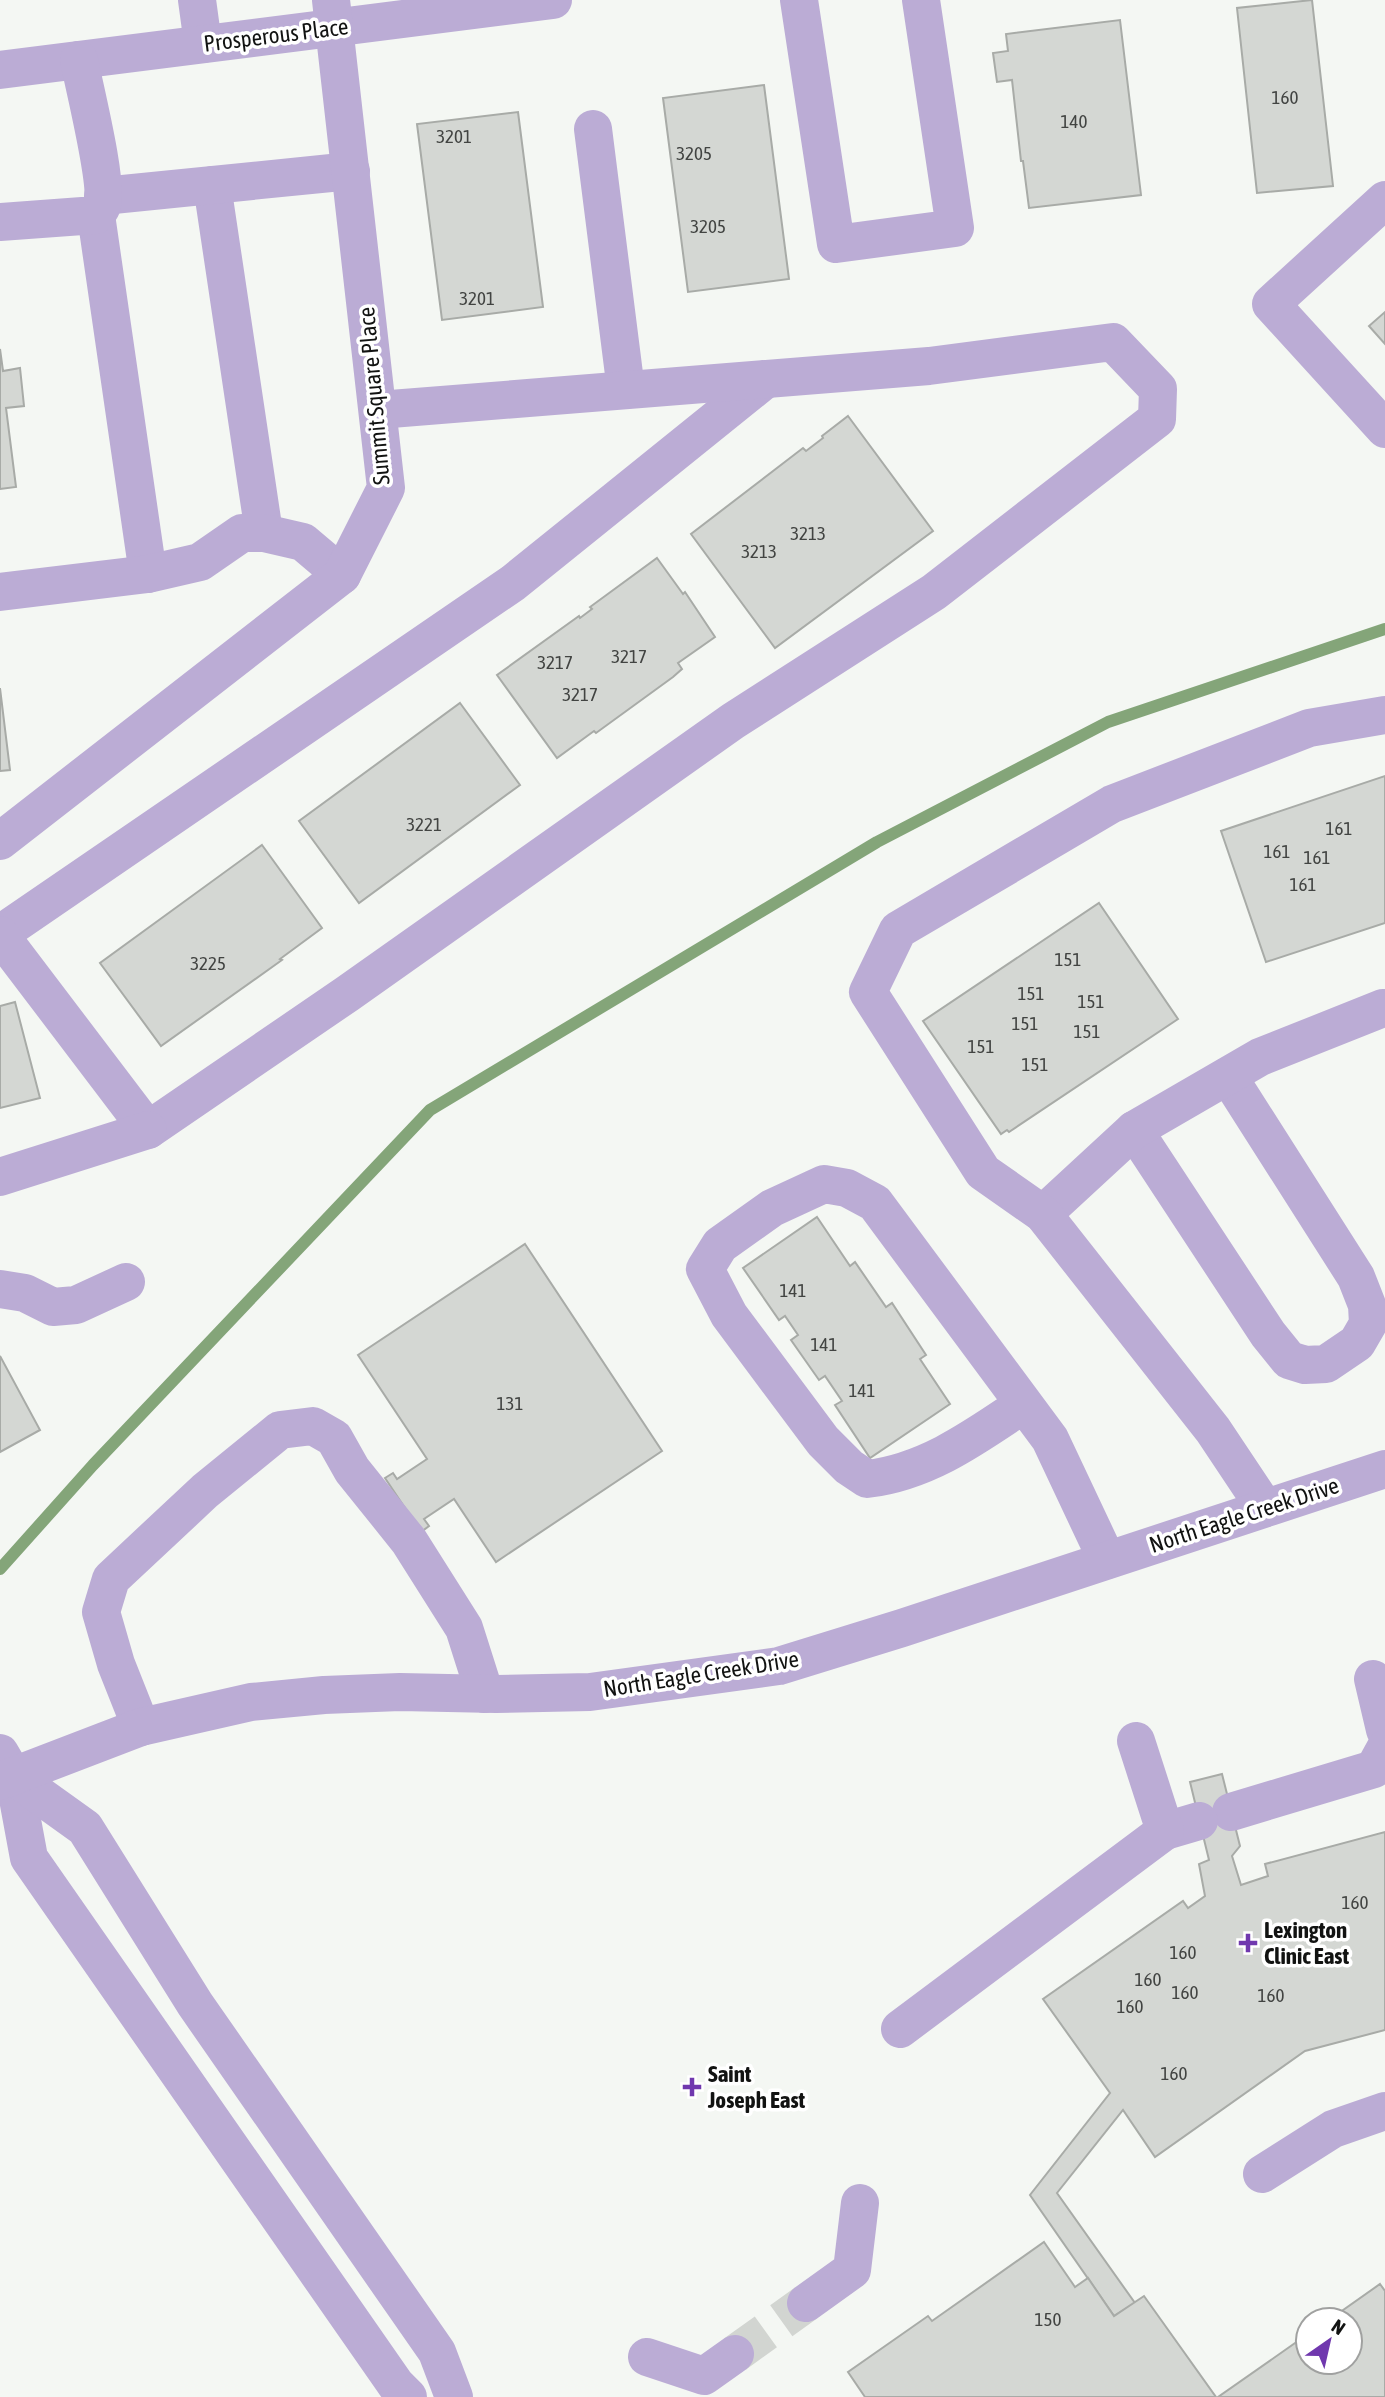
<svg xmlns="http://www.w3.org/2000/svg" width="1385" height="2397" font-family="'Asap Condensed',sans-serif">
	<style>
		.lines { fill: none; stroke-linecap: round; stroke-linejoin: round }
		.stream { stroke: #84a579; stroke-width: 12 }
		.building { fill: #d4d7d3; stroke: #a8aba7; stroke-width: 2 }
		.minor-tunnel { stroke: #d2d5d1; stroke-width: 38; stroke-dasharray: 38 19; stroke-linecap: butt }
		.minor { stroke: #bbacd5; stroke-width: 38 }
		.poi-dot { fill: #7038ae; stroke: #fff; stroke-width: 2.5 }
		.labels { text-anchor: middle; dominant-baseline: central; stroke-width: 7; stroke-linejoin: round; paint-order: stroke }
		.number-label { font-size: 19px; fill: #424442 }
		.street-label { font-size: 23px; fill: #121312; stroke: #fff }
		.poi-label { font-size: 23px; font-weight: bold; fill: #121312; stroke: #fff; text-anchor: start }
	</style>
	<rect width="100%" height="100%" fill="#f4f7f3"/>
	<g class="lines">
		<polyline class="stream" points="0,1569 93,1465 430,1110 877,842 1108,722 1385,629"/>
	</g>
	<g class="building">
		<polygon points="1312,0 1333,186 1257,193 1237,8"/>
		<polygon points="1120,20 1141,195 1029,208 1023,161 1021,161 1012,80 997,82 993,53 1008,51 1006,34"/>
		<polygon points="764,85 789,279 688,292 663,98"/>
		<polygon points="518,112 543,307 442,320 417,124"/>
		<polygon points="1385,312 1385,344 1369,326"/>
		<polygon points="0,349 3,371 20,368 24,406 6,408 16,487 0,489"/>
		<polygon points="848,416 933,531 775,648 691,534 803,448 806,451 823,438 822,436"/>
		<polygon points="657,558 683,594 685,592 715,637 678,663 682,669 673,677 596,733 594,731 557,758 497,675 579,616 580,618 592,609 590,607"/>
		<polygon points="0,688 10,770 0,771"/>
		<polygon points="460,703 520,785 359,903 299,821"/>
		<polygon points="1385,776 1385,923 1266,962 1221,831"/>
		<polygon points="262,845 322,928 280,959 282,960 161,1046 100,963"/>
		<polygon points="1099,903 1178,1019 1009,1132 1007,1130 1001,1134 923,1021"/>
		<polygon points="15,1002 40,1098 0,1108 0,1006"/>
		<polygon points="817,1217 850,1266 855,1262 886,1307 892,1303 926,1355 920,1359 950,1404 870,1458 835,1405 842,1401 825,1376 819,1380 791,1340 798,1335 785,1316 779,1320 743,1268"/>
		<polygon points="525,1244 662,1451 496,1562 454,1499 424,1519 429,1526 421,1532 385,1478 393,1473 397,1479 427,1459 358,1355"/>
		<polygon points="0,1356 40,1430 0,1452"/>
		<polygon points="1222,1774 1240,1846 1232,1856 1241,1885 1268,1876 1265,1864 1385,1832 1385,2030 1305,2051 1155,2157 1123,2110 1057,2193 1135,2303 1114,2316 1030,2195 1110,2093 1043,1999 1183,1901 1188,1908 1205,1896 1199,1864 1209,1860 1190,1782"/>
		<polygon points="1044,2242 1075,2287 1088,2278 1114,2316 1144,2296 1216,2397 865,2397 848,2372 928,2316 932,2321"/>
		<polygon points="1380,2284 1385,2291 1385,2397 1218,2397 1308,2334 1308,2362 1350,2362 1350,2320 1329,2320"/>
	</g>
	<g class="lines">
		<polyline class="minor-tunnel" points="735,2354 806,2303"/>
		<g class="minor">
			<polyline points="197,0 203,44"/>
			<polyline points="799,0 836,244 955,228 921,0"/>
			<polyline points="0,70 553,0"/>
			<polyline points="593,129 626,390"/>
			<polyline points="212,185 264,533"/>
			<polyline points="103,196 351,171"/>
			<polyline points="96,215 148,574"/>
			<path d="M0,222L96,215C97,214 102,207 102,206C109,185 84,86 79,60"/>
			<polyline points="1385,429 1271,304 1385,200"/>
			<polyline points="0,592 148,574 200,562 242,533 264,533 303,542 342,575"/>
			<polyline points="0,841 342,575 386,488 331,0"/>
			<polyline points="0,934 513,583 766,379"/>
			<polyline points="0,935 148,1130 347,994 733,721 934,592 1157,419 1158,389 1113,342 929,366 378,410"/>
			<polyline points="1134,1130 1268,1334 1289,1360 1305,1365 1326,1364 1357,1343 1368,1324 1367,1305 1356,1277 1228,1076"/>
			<polyline points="0,1177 148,1130"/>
			<polyline points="1043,1214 1134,1130 1260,1057 1383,1008"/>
			<polyline points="0,1289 25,1293 53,1307 76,1305 126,1282"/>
			<path d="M1024,1404C975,1437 927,1472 867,1479L849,1467L823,1441L729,1315L705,1269L720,1245L772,1208L824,1184L847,1188L875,1203L1050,1439L1107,1560"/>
			<polyline points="1265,1508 1213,1430 1043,1214 983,1172 868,992 898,930 1112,804 1309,728 1385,715"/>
			<polyline points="1373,1679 1385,1730"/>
			<polyline points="141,1727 116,1664 101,1612 111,1579 205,1491 280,1430 313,1426 334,1438 352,1470 409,1541 464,1628 485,1694"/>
			<polyline points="0,1753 14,1777 29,1858 396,2385 408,2397"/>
			<polyline points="14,1777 85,1828 195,2004 437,2352 454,2397"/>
			<polyline points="0,1781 141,1727 251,1702 324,1695 400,1692 496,1694 590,1692 779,1666 902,1628 1385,1469"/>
			<polyline points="1231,1812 1374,1769 1385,1749"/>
			<polyline points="1165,1831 1199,1821"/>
			<polyline points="900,2029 1165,1831 1136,1741"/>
			<polyline points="1262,2174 1333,2129 1385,2111"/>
			<polyline points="806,2303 852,2270 860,2203"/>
			<polyline points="647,2357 704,2376 735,2354"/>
		</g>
	</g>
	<g class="poi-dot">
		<path d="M1244.5 1932.5h7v7h7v7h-7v7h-7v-7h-7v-7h7z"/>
		<path d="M688.5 2076.5h7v7h7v7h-7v7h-7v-7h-7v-7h7z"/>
	</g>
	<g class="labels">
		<g class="number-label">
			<text x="1285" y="97">160</text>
			<text x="1074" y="121">140</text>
			<text x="454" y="136">3201</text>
			<text x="694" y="153">3205</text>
			<text x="708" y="226">3205</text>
			<text x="477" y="298">3201</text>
			<text x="808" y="533">3213</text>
			<text x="759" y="551">3213</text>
			<text x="629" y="656">3217</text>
			<text x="555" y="662">3217</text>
			<text x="580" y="694">3217</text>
			<text x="424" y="824">3221</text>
			<text x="1339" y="828">161</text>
			<text x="1277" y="851">161</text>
			<text x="1317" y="857">161</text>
			<text x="1303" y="884">161</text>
			<text x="1068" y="959">151</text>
			<text x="208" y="963">3225</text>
			<text x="1031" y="993">151</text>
			<text x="1091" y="1001">151</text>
			<text x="1025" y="1023">151</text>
			<text x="1087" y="1031">151</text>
			<text x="981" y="1046">151</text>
			<text x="1035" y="1064">151</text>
			<text x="793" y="1290">141</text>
			<text x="824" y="1344">141</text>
			<text x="862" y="1390">141</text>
			<text x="510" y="1403">131</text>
			<text x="1355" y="1902">160</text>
			<text x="1183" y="1952">160</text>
			<text x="1148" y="1979">160</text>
			<text x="1185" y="1992">160</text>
			<text x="1271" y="1995">160</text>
			<text x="1130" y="2006">160</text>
			<text x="1174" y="2073">160</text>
			<text x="1048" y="2319">150</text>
		</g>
		<g class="street-label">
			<text transform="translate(276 35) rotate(-7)">Prosperous Place</text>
			<text transform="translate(374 396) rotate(-95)">Summit Square Place</text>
			<text transform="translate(1244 1515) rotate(-18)">North Eagle Creek Drive</text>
			<text transform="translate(701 1674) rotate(-9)">North Eagle Creek Drive</text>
		</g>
		<g class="poi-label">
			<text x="1264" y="1930">Lexington<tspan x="1264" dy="26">Clinic East</tspan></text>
			<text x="708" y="2074">Saint<tspan x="708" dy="26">Joseph East</tspan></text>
		</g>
	</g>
	<g transform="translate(1329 2341) rotate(34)"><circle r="33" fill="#ffffff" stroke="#a0a1a0" stroke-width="2"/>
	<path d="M0-5L12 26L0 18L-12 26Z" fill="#7038ae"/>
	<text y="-10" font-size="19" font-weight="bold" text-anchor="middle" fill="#121312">N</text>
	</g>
</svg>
